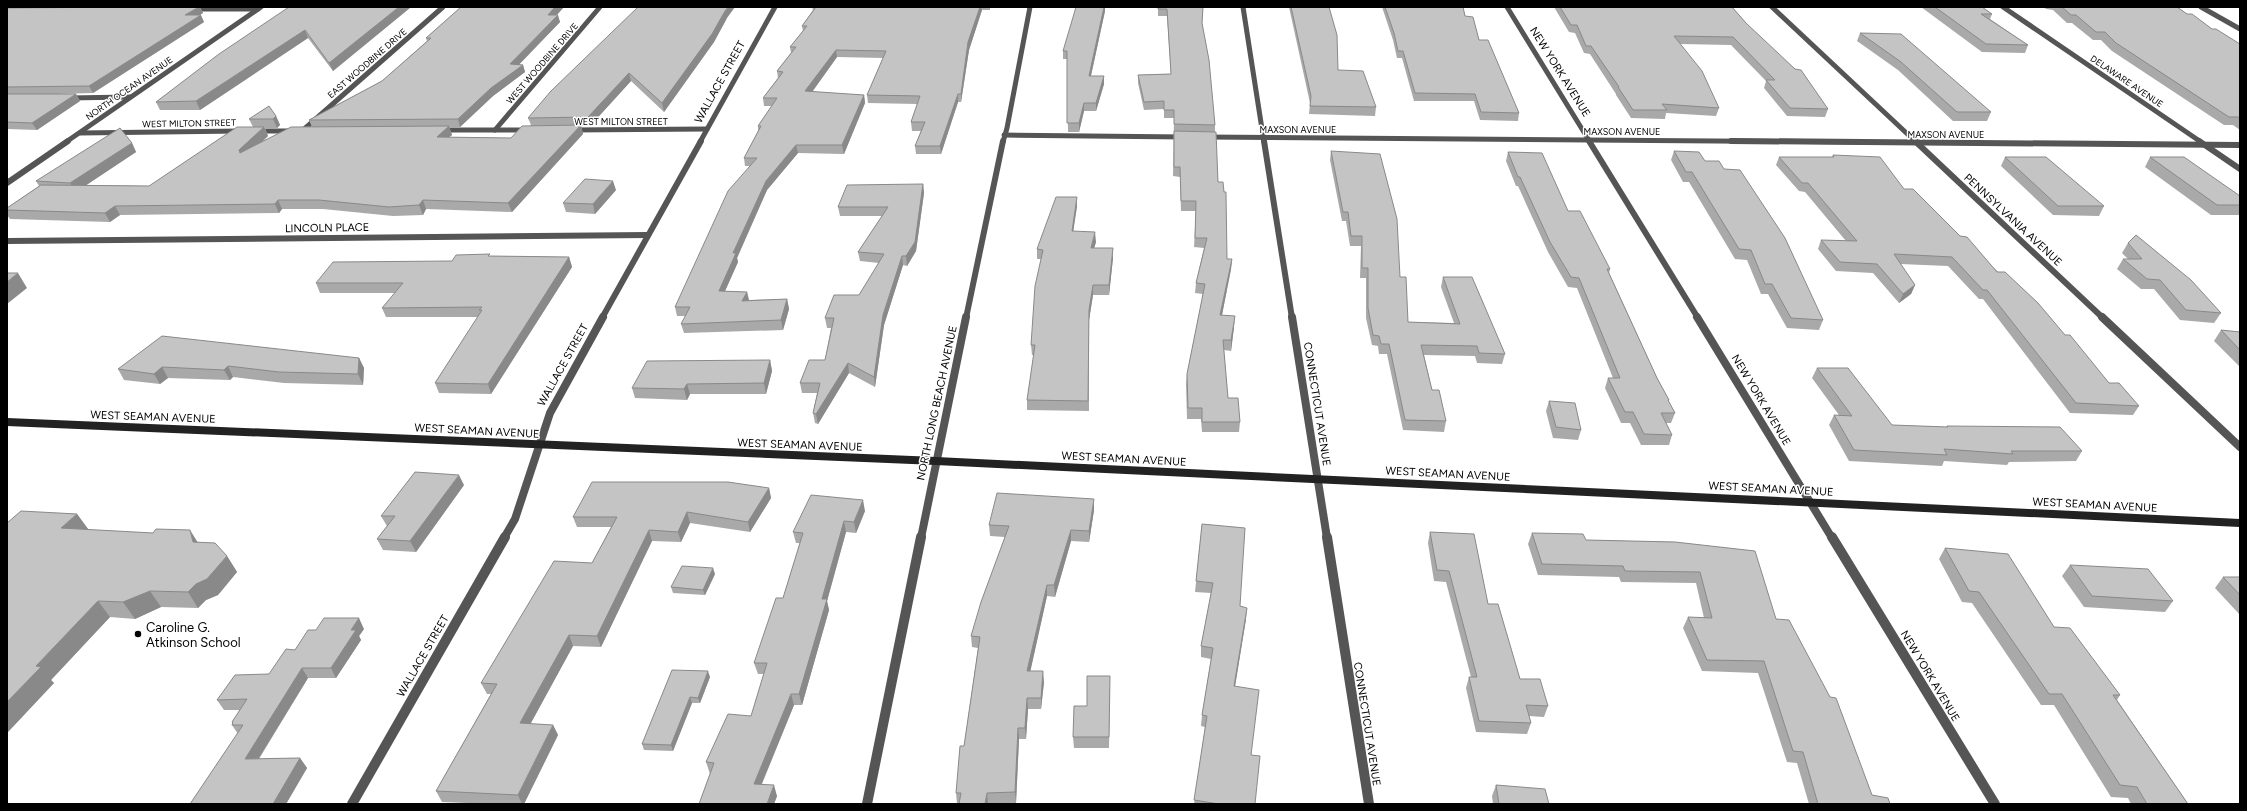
<svg xmlns="http://www.w3.org/2000/svg" width="2247" height="811" font-family="Figtree,sans-serif">
	<style>
		.lines { fill: none; stroke-linecap: round; stroke-linejoin: round }
		.minor-far3 { stroke: #555; stroke-width: 5 }
		.minor-far2 { stroke: #555; stroke-width: 6 }
		.minor-far1 { stroke: #555; stroke-width: 8 }
		.minor { stroke: #555; stroke-width: 10 }
		.tertiary-far2 { stroke: #555; stroke-width: 5 }
		.tertiary-far1 { stroke: #555; stroke-width: 6 }
		.tertiary { stroke: #555; stroke-width: 8 }
		.secondary { stroke: #222; stroke-width: 8 }
		.wall { fill: #a9a9a9 }
		.shaded-wall { fill: #898989 }
		.building { fill: #c4c4c4; stroke: #898989 }
		.poi-dot { fill: #000; stroke: #fff; stroke-width: 1.5 }
		.labels { text-anchor: middle; dominant-baseline: central; stroke-width: 3; stroke-linejoin: round; paint-order: stroke }
		.far-street-label { font-size: 9px; fill: #000; stroke: #fff }
		.street-label { font-size: 11px; fill: #000; stroke: #fff }
		.near-poi-label { font-size: 13px; fill: #000; stroke: #fff; text-anchor: start }
	</style>
	<rect width="100%" height="100%" fill="#fff"/>
	<g class="lines">
		<g class="minor-far3">
			<polyline points="1243,7 1264,142"/>
			<polyline points="1507,7 1590,142"/>
			<polyline points="2003,7 2201,142"/>
			<polyline points="2201,7 2240,29"/>
			<polyline points="192,9 258,9"/>
			<polyline points="68,98 130,97"/>
			<polyline points="441,130 529,130"/>
			<polyline points="495,130 600,7"/>
			<polyline points="571,130 707,129"/>
			<polyline points="257,131 293,131"/>
			<polyline points="302,131 443,7"/>
			<polyline points="80,133 241,131"/>
			<polyline points="1004,135 1185,137"/>
			<polyline points="1205,137 1860,142"/>
			<polyline points="66,142 261,7"/>
			<polyline points="700,142 775,7"/>
			<polyline points="1003,142 1007,128 1030,7"/>
		</g>
		<g class="minor-far2">
			<polyline points="1264,141 1292,318"/>
			<polyline points="1589,141 1698,318"/>
			<polyline points="1731,141 2240,145"/>
			<polyline points="2199,141 2240,169"/>
			<polyline points="7,183 68,141"/>
			<polyline points="7,241 648,235"/>
			<polyline points="602,318 701,141"/>
			<polyline points="966,318 1003,141"/>
		</g>
		<g class="minor-far1">
			<polyline points="1292,317 1327,538"/>
			<polyline points="1697,317 1832,538"/>
			<polyline points="504,538 515,519 550,413 603,317"/>
			<polyline points="921,538 966,317"/>
		</g>
		<g class="minor">
			<polyline points="1327,537 1369,804"/>
			<polyline points="1832,537 1995,804"/>
			<polyline points="352,804 505,537"/>
			<polyline points="867,804 921,537"/>
		</g>
		<polyline class="tertiary-far2" points="1772,7 1916,142"/>
		<polyline class="tertiary-far1" points="1915,141 2103,318"/>
		<polyline class="tertiary" points="2102,317 2240,447"/>
		<polyline class="secondary" points="7,422 936,461 2240,523"/>
	</g>
	<g class="wall">
		<polygon points="134,7 200,7 203,13 200,15 204,22 93,93 57,94 76,94 80,101 37,130 7,129 7,8"/>
		<polygon points="286,7 411,7 333,71 308,38 200,110 160,110 156,102 287,9"/>
		<polygon points="461,7 564,7 557,15 560,22 519,64 523,65 525,72 493,96 460,127 449,127 452,135 449,137 511,138 531,125 528,118 727,18 714,42 664,112 631,81 590,126 581,126 583,134 512,212 426,209 423,215 393,216 323,209 282,209 279,213 120,215 110,222 10,219 7,215 7,208 39,186 36,181 132,143 136,152 86,185 149,186 253,127 249,119 276,116 280,125 277,128 265,128 268,136 262,142 312,127 309,120 382,81 427,41 426,38"/>
		<polygon points="812,7 990,7 990,10 982,10 969,50 961,102 958,102 941,154 916,154 915,146 921,131 912,131 911,122 917,104 868,103 867,95 883,58 837,57 812,92 864,95 865,103 844,154 798,153 767,190 737,258 738,262 725,291 747,292 749,300 787,299 789,309 783,330 684,333 681,324 686,316 677,316 675,307 750,166 745,166 744,158 758,131 758,126 772,106 764,106 763,98 778,78 777,71 791,53 790,47 803,31 802,26 813,10"/>
		<polygon points="1158,7 1203,7 1202,23 1215,125 1215,132 1218,182 1227,259 1232,259 1231,269 1222,315 1234,327 1231,351 1224,350 1228,398 1240,422 1239,432 1202,432 1201,419 1187,419 1186,384 1187,374 1203,294 1195,293 1196,283 1204,248 1194,247 1196,211 1181,211 1180,177 1173,176 1174,118 1164,118 1164,109 1144,110 1138,83 1138,75 1171,74 1167,16 1158,16"/>
		<polygon points="1289,7 1329,7 1338,70 1376,107 1375,116 1309,114 1310,103"/>
		<polygon points="1382,7 1463,7 1465,16 1479,40 1519,113 1518,121 1480,120 1474,101 1414,101 1402,58 1397,58 1393,40"/>
		<polygon points="1554,7 1732,7 1746,23 1828,109 1825,117 1787,116 1764,88 1766,81 1731,45 1680,44 1719,108 1716,116 1666,113 1665,119 1631,118 1616,95 1616,94 1590,54 1584,53 1575,33 1569,32"/>
		<polygon points="1921,7 1982,7 1992,14 1990,19 2028,45 2025,53 1982,52"/>
		<polygon points="2044,7 2177,7 2187,14 2212,29 2240,44 2240,130 2233,125 2224,125 2112,51 2101,40 2093,40 2072,23 2067,23 2053,10 2046,9"/>
		<polygon points="1105,11 1091,76 1104,76 1104,84 1096,111 1084,111 1079,132 1068,132 1067,59 1063,59 1063,51"/>
		<polygon points="1860,33 1991,112 1987,121 1953,121 1898,70 1857,41"/>
		<polygon points="1331,151 1400,277 1408,322 1454,323 1441,287 1443,277 1505,354 1502,364 1477,363 1475,356 1424,355 1432,390 1446,421 1444,432 1403,430 1387,354 1379,354 1378,346 1372,345 1366,318 1366,278 1360,278 1361,246 1350,246 1346,221 1342,221 1330,160"/>
		<polygon points="1674,151 1705,161 1823,320 1819,330 1787,328 1768,294 1761,294 1747,260 1735,259 1689,182 1683,182 1671,160"/>
		<polygon points="1508,152 1568,211 1610,269 1609,273 1657,378 1669,400 1669,402 1675,413 1671,423 1666,423 1672,435 1669,445 1641,445 1630,423 1621,423 1605,388 1608,378 1613,378 1577,288 1568,287 1548,252 1518,186 1516,186 1506,161"/>
		<polygon points="1833,155 1904,189 1960,236 2065,335 2109,383 2139,406 2133,415 2070,413 1983,299 1979,299 1948,266 1900,264 1915,285 1911,294 1899,303 1873,273 1836,271 1818,249 1821,240 1846,241 1805,192 1799,191 1776,165 1779,157 1832,157"/>
		<polygon points="2005,157 2104,206 2099,216 2053,215 2001,166"/>
		<polygon points="2150,157 2240,196 2240,215 2211,215 2145,167"/>
		<polygon points="923,184 924,193 916,251 907,266 903,265 884,325 875,387 849,373 818,424 815,423 813,413 817,393 802,393 800,383 825,360 831,328 827,328 825,318 859,295 879,263 860,261 858,252 882,216 840,216 838,207"/>
		<polygon points="616,190 595,214 566,212 563,203"/>
		<polygon points="1077,206 1073,231 1096,242 1094,248 1113,258 1109,295 1093,295 1089,320 1089,411 1027,410 1027,400 1034,355 1032,355 1031,345 1041,259 1037,259 1037,249"/>
		<polygon points="2128,243 2221,313 2214,323 2180,320 2154,289 2141,289 2117,269 2123,259 2128,259 2122,253"/>
		<polygon points="491,256 569,257 572,267 491,394 439,393 435,383 478,317 386,317 382,308 395,293 320,293 316,283 452,261"/>
		<polygon points="2221,330 2240,332 2240,367 2214,341"/>
		<polygon points="359,358 364,368 363,385 284,383 233,377 230,380 168,378 160,384 124,380 118,369"/>
		<polygon points="770,360 772,371 766,394 690,394 687,400 635,398 632,388"/>
		<polygon points="1817,368 1892,425 1946,427 1947,426 2082,451 2076,461 2009,462 2007,465 1944,461 1942,466 1849,461 1829,425 1834,415 1839,415 1812,378"/>
		<polygon points="1549,401 1581,430 1578,440 1553,438 1546,411"/>
		<polygon points="464,485 416,552 383,550 377,539 387,526 381,516"/>
		<polygon points="769,488 771,498 750,532 690,523 681,542 652,541 601,647 573,646 530,724 553,725 558,735 524,804 492,804 442,802 436,791 491,694 487,694 481,683 592,563 611,527 577,527 573,517"/>
		<polygon points="1094,510 1089,542 1071,541 1055,597 1047,596 1030,671 1044,682 1041,709 1028,709 1026,739 1019,739 1016,803 957,804 956,793 964,746 978,648 972,647 971,636 1005,537 990,536 989,525"/>
		<polygon points="865,511 856,533 846,532 827,601 829,610 802,705 794,705 762,784 777,796 774,804 699,804 710,774 706,762 751,716 764,674 758,674 754,663 783,598 800,543 796,543 793,532"/>
		<polygon points="77,514 88,529 88,530 198,542 227,556 237,572 218,595 206,600 198,608 161,607 135,619 110,617 51,680 54,683 7,733"/>
		<polygon points="1202,524 1246,619 1235,687 1251,755 1255,804 1194,804 1205,727 1201,726 1202,715 1211,659 1201,657 1201,646 1211,593 1195,592"/>
		<polygon points="1430,532 1488,604 1520,679 1548,706 1544,717 1529,716 1531,723 1527,734 1476,732 1466,688 1469,677 1471,677 1446,582 1434,581 1428,543"/>
		<polygon points="1532,533 1586,540 1675,542 1776,619 1872,795 1890,804 1809,804 1797,763 1787,762 1758,673 1702,671 1683,628 1688,617 1704,618 1696,583 1621,582 1619,577 1538,575 1528,544"/>
		<polygon points="1945,548 2054,627 2120,695 2117,700 2188,804 2131,804 2128,798 2111,797 2054,705 2041,705 1972,603 1962,602 1939,559"/>
		<polygon points="2070,565 2173,601 2165,612 2084,607 2062,576"/>
		<polygon points="715,574 705,595 673,593 671,587"/>
		<polygon points="2223,577 2240,577 2240,615 2215,588"/>
		<polygon points="364,629 359,636 361,640 336,678 308,678 259,759 300,758 307,768 286,804 190,804 238,734 232,725 233,723 232,722 240,710 224,710 217,700 269,674 295,650"/>
		<polygon points="710,677 700,703 692,703 673,751 644,750 642,744"/>
		<polygon points="1110,687 1109,748 1074,748 1073,737 1087,706"/>
		<polygon points="1496,785 1549,804 1493,804 1492,796"/>
	</g>
	<g class="shaded-wall">
		<polygon points="199,7 200,7 203,13 188,22 185,15"/>
		<polygon points="399,7 411,7 333,71 329,63"/>
		<polygon points="555,7 564,7 550,22 548,15"/>
		<polygon points="728,7 735,7 727,18 714,42 664,112 662,103"/>
		<polygon points="980,7 981,7 982,10 969,50 961,102 961,94 968,42"/>
		<polygon points="1104,7 1105,7 1105,11 1089,84 1089,76"/>
		<polygon points="201,15 204,22 93,93 89,86"/>
		<polygon points="558,15 560,22 513,71 510,64"/>
		<polygon points="305,30 308,38 200,110 196,101"/>
		<polygon points="836,50 837,57 807,99 805,91"/>
		<polygon points="523,65 525,72 493,96 460,127 458,119 491,88"/>
		<polygon points="629,73 631,81 590,126 588,117"/>
		<polygon points="1104,76 1104,84 1096,111 1096,103"/>
		<polygon points="76,94 80,101 37,130 32,123"/>
		<polygon points="958,94 958,102 941,154 940,146"/>
		<polygon points="864,95 865,103 844,154 842,145"/>
		<polygon points="1084,103 1084,111 1079,132 1079,123"/>
		<polygon points="276,116 280,125 277,128 273,119"/>
		<polygon points="581,125 583,134 512,212 508,203"/>
		<polygon points="449,126 452,135 440,145 437,137"/>
		<polygon points="264,127 268,136 243,159 239,150"/>
		<polygon points="132,143 136,152 76,192 70,183"/>
		<polygon points="796,145 798,153 767,190 737,258 738,262 721,300 719,291 733,253 766,181"/>
		<polygon points="613,181 616,190 595,214 593,204"/>
		<polygon points="923,184 924,193 916,251 907,266 906,256"/>
		<polygon points="1077,197 1077,206 1072,240 1072,231"/>
		<polygon points="278,200 282,209 279,213 275,204"/>
		<polygon points="423,200 426,209 423,215 419,205"/>
		<polygon points="115,206 120,215 110,222 105,213"/>
		<polygon points="1095,232 1096,242 1091,258 1091,248"/>
		<polygon points="1113,248 1113,258 1109,295 1109,285"/>
		<polygon points="902,256 903,265 884,325 875,387 874,377 883,315"/>
		<polygon points="569,257 572,267 491,394 488,384"/>
		<polygon points="1232,259 1231,269 1220,325 1220,315"/>
		<polygon points="18,273 27,288 7,304 7,282"/>
		<polygon points="1093,285 1093,295 1089,320 1089,411 1089,310"/>
		<polygon points="1915,285 1911,294 1899,303 1903,294"/>
		<polygon points="747,292 749,301 742,301"/>
		<polygon points="787,299 789,309 783,330 781,320"/>
		<polygon points="1235,316 1234,327 1231,351 1231,340"/>
		<polygon points="359,358 364,368 363,385 358,374"/>
		<polygon points="770,360 772,371 766,394 764,383"/>
		<polygon points="848,363 849,373 818,424 816,414"/>
		<polygon points="228,366 233,377 230,380 224,370"/>
		<polygon points="162,367 168,378 160,384 154,374"/>
		<polygon points="687,384 690,394 687,400 684,389"/>
		<polygon points="459,475 464,485 416,552 410,541"/>
		<polygon points="769,488 771,498 750,532 748,522"/>
		<polygon points="1094,499 1094,510 1089,542 1089,531"/>
		<polygon points="863,500 865,511 856,533 854,522"/>
		<polygon points="687,512 690,523 681,542 678,532"/>
		<polygon points="77,514 88,529 72,544 61,528"/>
		<polygon points="844,521 846,532 827,601 829,610 802,705 799,694 822,599"/>
		<polygon points="190,530 200,546 193,542"/>
		<polygon points="649,530 652,541 601,647 597,636"/>
		<polygon points="1071,530 1071,541 1055,597 1054,585"/>
		<polygon points="227,556 237,572 218,595 206,600 198,608 188,592 196,584"/>
		<polygon points="713,568 715,574 705,595 703,590"/>
		<polygon points="1047,585 1047,596 1028,682 1027,671"/>
		<polygon points="150,591 161,607 135,619 123,602"/>
		<polygon points="98,601 110,617 51,680 54,683 7,733 7,702 36,666"/>
		<polygon points="1247,608 1246,619 1233,698 1234,686"/>
		<polygon points="359,618 364,629 359,636 361,640 336,678 331,668 351,630"/>
		<polygon points="569,635 573,646 525,734 520,723"/>
		<polygon points="302,668 308,678 252,769 245,759"/>
		<polygon points="708,671 710,677 700,703 698,698"/>
		<polygon points="1043,671 1044,682 1041,709 1041,698"/>
		<polygon points="791,694 794,705 757,795 754,784"/>
		<polygon points="690,697 692,703 673,751 671,745"/>
		<polygon points="1027,698 1028,709 1026,739 1025,728"/>
		<polygon points="553,725 558,735 524,804 522,804 518,795"/>
		<polygon points="1018,728 1019,739 1016,803 1015,792"/>
		<polygon points="300,758 307,768 286,804 273,804"/>
		<polygon points="774,785 777,796 774,804 767,804"/>
		<polygon points="987,793 988,804 985,804"/>
	</g>
	<g class="building">
		<polygon points="134,7 199,7 185,15 201,15 89,86 7,87 7,8"/>
		<polygon points="287,7 399,7 329,63 305,30 196,101 156,102 219,54 289,7"/>
		<polygon points="461,7 555,7 548,15 558,15 510,64 523,65 491,88 458,119 309,120 382,81 431,38 426,38"/>
		<polygon points="638,7 728,7 725,11 712,34 662,103 629,73 588,117 528,118 551,91"/>
		<polygon points="816,7 980,7 968,42 961,94 958,94 940,146 915,146 925,122 911,122 920,96 867,95 886,51 836,50 805,91 864,95 842,145 796,145 766,181 733,253 736,253 719,291 747,292 742,301 787,299 781,320 681,324 690,307 675,307 728,191 757,158 744,158 761,126 758,126 777,98 763,98 783,72 777,71 796,47 790,47 807,26 802,26"/>
		<polygon points="1076,7 1104,7 1089,76 1104,76 1096,103 1084,103 1079,123 1067,123 1067,51 1063,51"/>
		<polygon points="1158,7 1203,7 1202,23 1209,60 1215,125 1174,124 1174,110 1164,110 1164,101 1144,102 1138,75 1171,74 1167,9 1158,9"/>
		<polygon points="1291,7 1329,7 1337,35 1338,70 1363,71 1376,107 1310,106 1311,96"/>
		<polygon points="1385,7 1463,7 1465,16 1473,17 1479,40 1488,40 1519,113 1481,112 1475,94 1415,93 1403,51 1398,51 1394,33"/>
		<polygon points="1560,7 1732,7 1746,23 1795,69 1801,70 1828,109 1790,108 1766,80 1775,80 1733,37 1674,36 1702,71 1719,108 1662,104 1667,110 1633,110 1618,87 1619,87 1591,46 1586,46 1577,25 1571,25"/>
		<polygon points="1935,7 1982,7 1992,14 1981,14 2028,45 1986,44"/>
		<polygon points="2062,7 2177,7 2187,14 2192,14 2212,29 2216,29 2240,44 2240,118 2238,117 2229,117 2116,43 2105,32 2096,32 2076,15 2071,15"/>
		<polygon points="1860,33 1901,34 1991,112 1957,112 1901,62"/>
		<polygon points="7,94 76,94 32,123 7,122"/>
		<polygon points="269,106 276,116 273,119 249,119"/>
		<polygon points="581,125 508,203 423,200 419,205 389,207 319,200 278,200 275,204 115,206 105,213 7,210 7,208 41,185 149,186 237,127 264,127 239,150 240,153 291,127 449,126 437,137 511,138 522,126"/>
		<polygon points="120,128 132,143 70,183 36,181"/>
		<polygon points="1174,131 1216,132 1218,182 1223,182 1224,192 1226,192 1227,259 1232,259 1220,315 1235,316 1231,340 1223,340 1228,398 1238,398 1240,422 1202,422 1202,408 1188,408 1187,374 1205,284 1196,283 1207,238 1195,238 1196,201 1181,201 1180,167 1174,167"/>
		<polygon points="1331,151 1380,154 1397,219 1400,277 1406,277 1408,322 1460,324 1443,277 1472,277 1505,354 1479,353 1477,346 1421,345 1432,390 1439,390 1446,421 1405,420 1389,344 1381,344 1379,336 1373,335 1368,308 1368,268 1362,268 1362,236 1351,236 1348,212 1343,212"/>
		<polygon points="1674,151 1699,152 1705,161 1719,161 1724,169 1740,170 1785,238 1823,320 1791,318 1772,284 1765,284 1751,250 1739,249 1692,172 1686,172"/>
		<polygon points="1508,152 1542,153 1568,211 1580,211 1610,269 1607,269 1657,378 1669,400 1668,400 1675,413 1661,413 1672,435 1644,434 1633,412 1625,412 1608,378 1620,378 1579,278 1571,277 1550,242 1520,177 1518,177"/>
		<polygon points="1833,155 1880,157 1904,189 1913,189 1960,236 1967,237 1997,272 2005,272 2038,303 2065,335 2070,335 2109,383 2119,383 2139,406 2076,403 1987,290 1983,290 1952,257 1894,254 1915,285 1903,294 1877,264 1840,262 1821,240 1857,241 1808,183 1802,183 1779,157 1834,157"/>
		<polygon points="2005,157 2046,157 2104,206 2058,206"/>
		<polygon points="2150,157 2184,157 2240,196 2240,205 2217,205"/>
		<polygon points="585,179 613,181 593,204 563,203"/>
		<polygon points="923,184 915,242 906,256 902,256 883,315 874,377 848,363 816,414 813,413 820,383 800,383 809,360 825,360 834,318 825,318 834,295 859,295 884,254 858,252 888,207 838,207 847,185"/>
		<polygon points="1056,197 1077,197 1072,231 1095,232 1091,248 1113,248 1109,285 1093,285 1089,310 1088,401 1027,400 1035,345 1031,345 1035,286 1043,250 1037,249"/>
		<polygon points="2136,235 2191,280 2221,313 2186,310 2160,280 2147,279 2123,259 2142,259 2128,243"/>
		<polygon points="490,254 488,256 569,257 488,384 435,383 482,310 479,310 482,307 382,308 403,283 316,283 333,262 452,261 456,255"/>
		<polygon points="7,273 18,273 7,282"/>
		<polygon points="2221,330 2240,332 2240,350"/>
		<polygon points="162,336 359,358 358,374 279,372 228,366 224,370 162,367 154,374 118,369"/>
		<polygon points="770,360 764,383 687,384 684,389 632,388 647,361"/>
		<polygon points="1817,368 1848,368 1892,425 1948,427 1947,426 2060,427 2082,451 2011,451 2013,454 1944,449 1947,455 1854,450 1834,415 1852,416"/>
		<polygon points="1549,401 1575,403 1581,430 1556,427"/>
		<polygon points="415,472 459,475 410,541 377,539 395,516 381,516"/>
		<polygon points="592,482 728,482 769,488 748,522 687,512 678,532 649,530 597,636 569,635 520,723 553,725 518,795 436,791 497,684 481,683 554,561 592,563 617,517 573,517"/>
		<polygon points="997,493 1094,499 1089,531 1071,530 1054,585 1047,585 1027,671 1043,671 1041,698 1027,698 1025,728 1018,728 1015,792 987,793 985,804 959,804 961,793 956,793 960,746 964,746 980,637 971,636 981,602 1009,526 989,525"/>
		<polygon points="811,495 863,500 854,522 844,521 822,599 827,599 799,694 791,694 754,784 774,785 767,804 699,804 714,763 706,762 728,714 751,716 767,663 754,663 776,598 783,598 803,533 793,532"/>
		<polygon points="21,511 77,514 61,528 153,533 156,529 190,530 193,542 215,543 227,556 207,579 196,584 188,592 150,591 123,602 98,601 36,666 41,667 7,702 7,523"/>
		<polygon points="1202,524 1245,528 1240,606 1247,608 1234,686 1259,690 1251,755 1260,756 1255,804 1219,804 1194,800 1207,716 1202,715 1213,648 1201,646 1213,583 1196,581"/>
		<polygon points="1430,532 1474,534 1488,604 1498,604 1520,679 1540,679 1548,706 1526,705 1531,723 1479,721 1469,677 1477,677 1449,571 1437,570"/>
		<polygon points="1532,533 1583,534 1586,540 1675,542 1755,551 1776,619 1789,620 1830,697 1836,698 1872,795 1888,798 1890,804 1818,804 1803,752 1793,751 1764,661 1707,660 1688,617 1712,618 1700,572 1625,571 1623,566 1542,564"/>
		<polygon points="1945,548 2008,554 2054,627 2070,628 2120,695 2113,695 2188,804 2147,804 2137,787 2120,785 2062,694 2049,694 1979,592 1969,591"/>
		<polygon points="2070,565 2148,569 2173,601 2092,596"/>
		<polygon points="682,566 713,568 703,590 671,587"/>
		<polygon points="2223,577 2240,577 2240,595"/>
		<polygon points="324,618 359,618 351,630 356,630 331,668 302,668 245,759 300,758 273,804 190,804 243,725 232,725 233,722 232,722 247,699 217,700 235,675 269,674 286,649 295,650 308,630 316,630"/>
		<polygon points="672,670 708,671 698,698 690,697 671,745 642,744"/>
		<polygon points="1087,676 1110,676 1109,737 1073,737 1074,706 1087,706"/>
		<polygon points="1496,785 1545,789 1549,804 1499,804"/>
	</g>
	<circle class="poi-dot" cx="138" cy="634" r="4"/>
	<g class="labels">
		<g class="far-street-label">
			<text transform="translate(367 63) rotate(-41)">EAST WOODBINE DRIVE</text>
			<text transform="translate(542 63) rotate(-49)">WEST WOODBINE DRIVE</text>
			<text transform="translate(2127 81) rotate(34)">DELAWARE AVENUE</text>
			<text transform="translate(129 88) rotate(-35)">NORTH OCEAN AVENUE</text>
			<text x="621" y="121">WEST MILTON STREET</text>
			<text transform="translate(189 123) rotate(-1)">WEST MILTON STREET</text>
			<text x="1298" y="129">MAXSON AVENUE</text>
			<text x="1622" y="131">MAXSON AVENUE</text>
			<text x="1946" y="134">MAXSON AVENUE</text>
		</g>
		<g class="street-label">
			<text transform="translate(1560 72) rotate(58)">NEW YORK AVENUE</text>
			<text transform="translate(720 82) rotate(-61)">WALLACE STREET</text>
			<text transform="translate(2013 220) rotate(43)">PENNSYLVANIA AVENUE</text>
			<text transform="translate(327 228) rotate(-1)">LINCOLN PLACE</text>
			<text transform="translate(563 365) rotate(-61)">WALLACE STREET</text>
			<text transform="translate(1761 400) rotate(59)">NEW YORK AVENUE</text>
			<text transform="translate(937 403) rotate(-78)">NORTH LONG BEACH AVENUE</text>
			<text transform="translate(1317 404) rotate(81)">CONNECTICUT AVENUE</text>
			<text transform="translate(153 417) rotate(2)">WEST SEAMAN AVENUE</text>
			<text transform="translate(477 431) rotate(3)">WEST SEAMAN AVENUE</text>
			<text transform="translate(800 445) rotate(2)">WEST SEAMAN AVENUE</text>
			<text transform="translate(1124 459) rotate(3)">WEST SEAMAN AVENUE</text>
			<text transform="translate(1448 474) rotate(3)">WEST SEAMAN AVENUE</text>
			<text transform="translate(1771 489) rotate(3)">WEST SEAMAN AVENUE</text>
			<text transform="translate(2095 505) rotate(3)">WEST SEAMAN AVENUE</text>
			<text transform="translate(423 656) rotate(-60)">WALLACE STREET</text>
			<text transform="translate(1930 676) rotate(59)">NEW YORK AVENUE</text>
			<text transform="translate(1367 724) rotate(81)">CONNECTICUT AVENUE</text>
		</g>
		<g class="near-poi-label">
			<text x="146" y="627">Caroline G.<tspan x="146" dy="15">Atkinson School</tspan></text>
		</g>
	</g>
	<rect width="2247" height="811" fill="none" stroke="#000000" stroke-width="16"/>
</svg>
